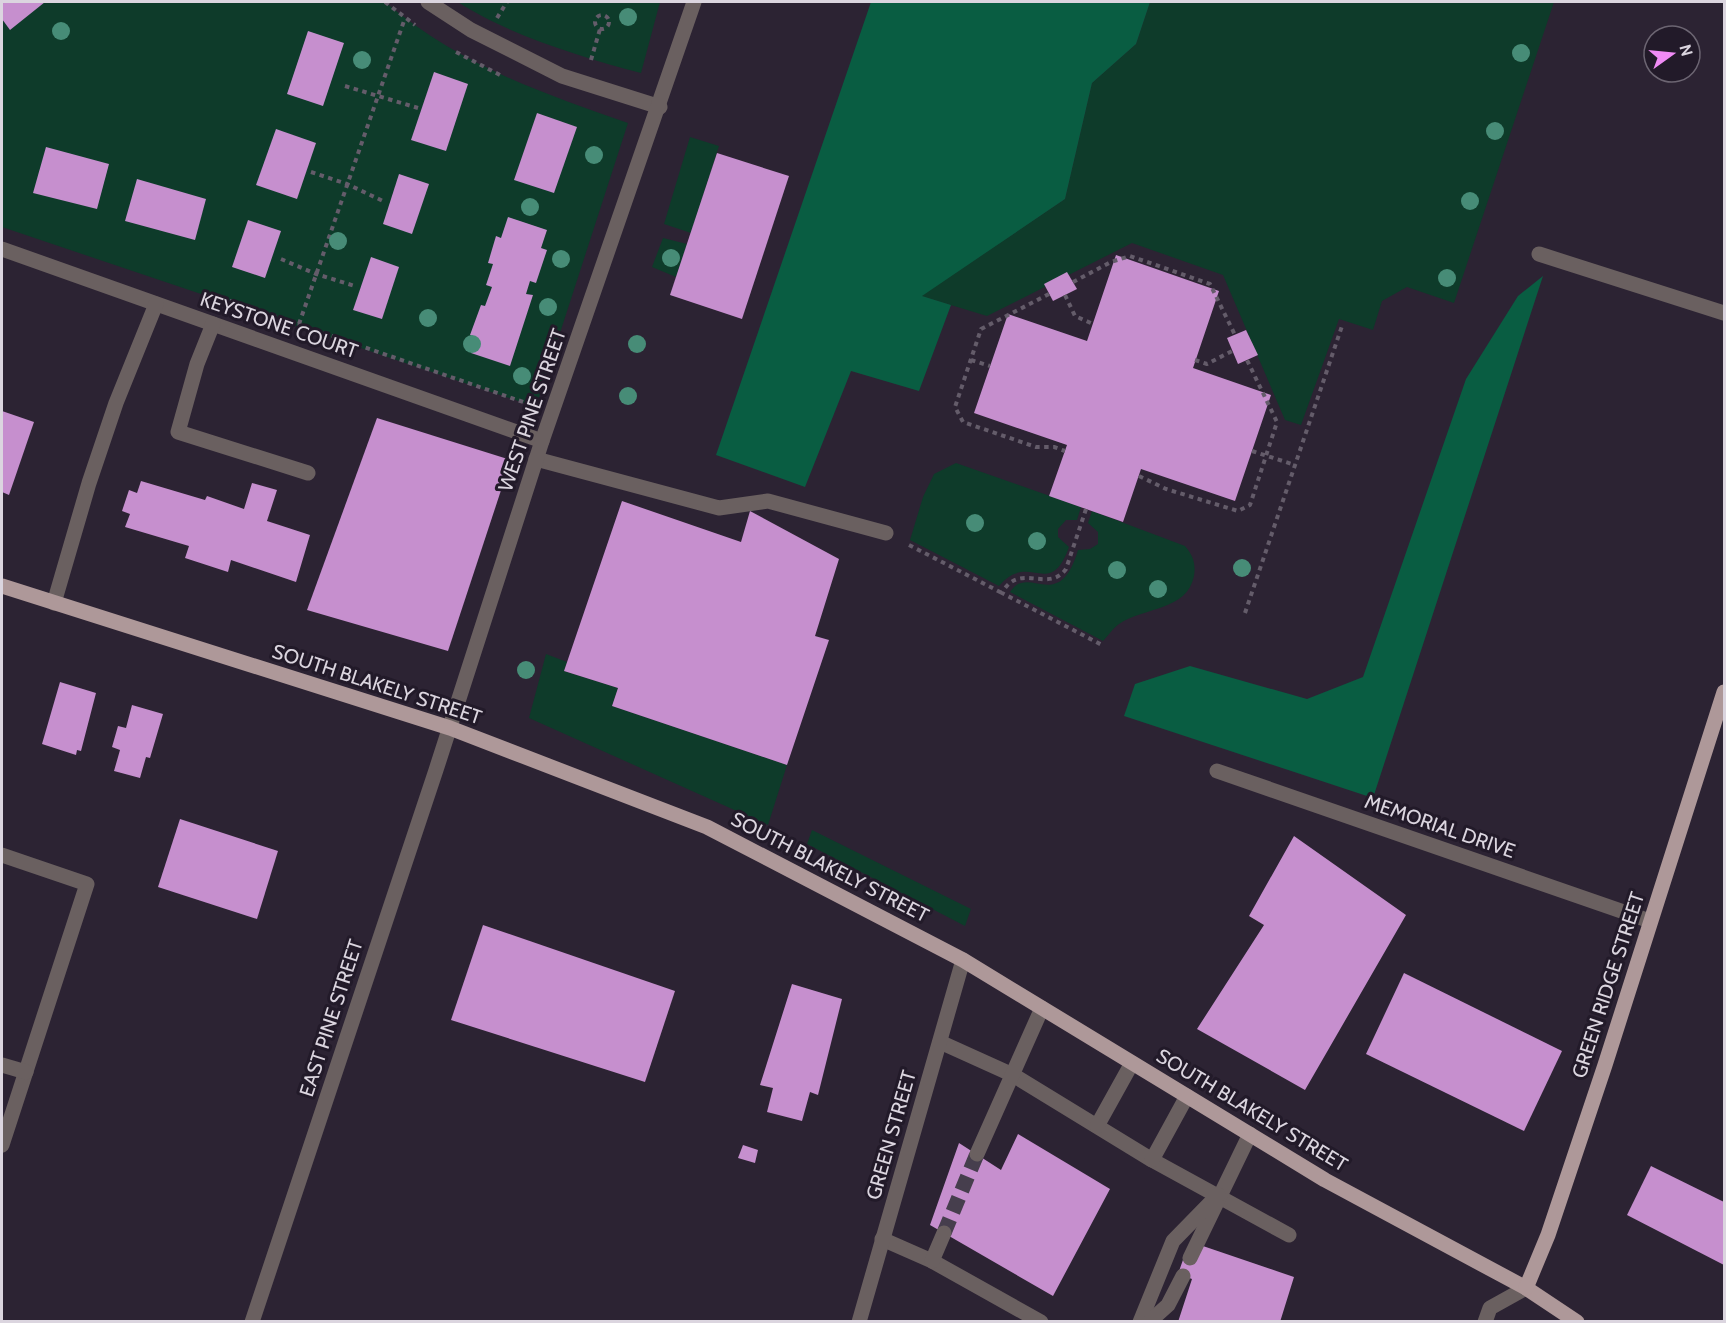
<svg xmlns="http://www.w3.org/2000/svg" width="1726" height="1323" font-family="Cabin,sans-serif">
	<style>
		.green { fill: #0e3b2a }
		.forest { fill: #095d42 }
		.building { fill: #c68fce }
		.lines { fill: none; stroke-linecap: round; stroke-linejoin: round }
		.minor-tunnel { stroke: #463e4d; stroke-width: 15; stroke-dasharray: 15 8; stroke-linecap: butt }
		.path { stroke: #645c6a; stroke-width: 4; stroke-dasharray: 4.5 4.5; stroke-linecap: butt }
		.minor { stroke: #6a6060; stroke-width: 15 }
		.major { stroke: #ae9899; stroke-width: 15 }
		.tree { fill: #478c77 }
		.labels { text-anchor: middle; dominant-baseline: central; stroke-width: 6; stroke-linejoin: round; paint-order: stroke }
		.street-label { font-size: 20px; fill: #dbd5df; stroke: #221a29 }
	</style>
	<rect width="100%" height="100%" fill="#2c2333"/>
	<g class="green">
		<path d="M2,2H385C460,65 537,91 628,123L536,407L2,227Z"/>
		<path d="M458,2H660L641,73C584,58 506,34 458,2Z"/>
		<polygon points="1150,2 1554,2 1454,303 1407,287 1382,301 1373,330 1339,319 1301,425 1285,420 1223,275 1132,243 987,316 921,296 1065,199 1092,83 1136,44"/>
		<polygon points="690,137 719,146 691,233 664,224"/>
		<polygon points="663,238 687,244 676,277 652,267"/>
		<path d="M956,463L1081,507L1077,520H1066L1058,529V537L1069,547C1050,601 1029,550 999,586L910,540L923,497L934,474Z"/>
		<path d="M1092,511L1185,546C1193,555 1196,564 1194,576C1187,611 1144,607 1119,624C1113,628 1108,636 1103,641L1010,592C1028,563 1059,615 1078,550L1090,549L1098,544V532L1088,523Z"/>
		<polygon points="546,654 567,662 564,671 618,688 612,706 787,765 768,825 529,718"/>
		<polygon points="812,830 971,909 965,926 807,844"/>
	</g>
	<g class="forest">
		<polygon points="871,2 1150,2 1136,44 1092,83 1065,199 922,296 951,305 919,391 851,371 805,487 716,455"/>
		<polygon points="1543,276 1373,798 1124,716 1135,684 1190,666 1307,699 1363,677 1466,379 1518,296"/>
	</g>
	<g class="building">
		<polygon points="2,2 45,2 10,30 2,19"/>
		<polygon points="308,31 344,43 323,106 287,94"/>
		<polygon points="434,72 468,84 446,151 411,140"/>
		<polygon points="537,113 577,127 554,193 514,180"/>
		<polygon points="276,129 316,143 297,199 256,185"/>
		<polygon points="46,147 109,164 97,209 33,193"/>
		<polygon points="717,153 789,176 742,319 670,295"/>
		<polygon points="399,174 429,184 412,234 383,224"/>
		<polygon points="137,179 206,199 195,240 125,221"/>
		<polygon points="508,217 547,230 541,248 547,250 536,283 530,281 526,294 533,295 510,366 471,353 476,337 470,335 481,305 485,306 492,287 486,285 493,264 488,263 496,236 501,238"/>
		<polygon points="248,220 281,231 265,278 232,267"/>
		<polygon points="1116,255 1219,291 1193,368 1271,395 1235,501 1141,469 1123,522 1049,496 1067,445 974,413 1008,314 1087,341"/>
		<polygon points="371,257 399,267 382,319 353,310"/>
		<polygon points="1067,272 1077,289 1053,301 1044,284"/>
		<polygon points="1246,330 1258,355 1238,364 1227,338"/>
		<polygon points="2,411 34,422 9,495 2,492"/>
		<polygon points="377,418 511,460 448,651 307,610"/>
		<polygon points="141,481 205,500 207,496 244,509 252,483 277,490 267,521 310,535 296,582 231,560 228,572 185,558 189,546 125,527 130,514 122,511 129,490 137,493"/>
		<polygon points="622,501 741,542 750,511 839,559 815,636 829,640 787,765 612,706 618,688 564,671"/>
		<polygon points="60,682 96,693 81,751 77,750 76,755 42,744"/>
		<polygon points="132,705 163,714 150,758 146,757 140,778 114,771 120,750 112,747 118,726 126,728"/>
		<polygon points="180,819 278,851 257,919 158,887"/>
		<polygon points="1294,836 1406,915 1305,1090 1197,1029 1264,925 1249,916"/>
		<polygon points="483,925 675,991 645,1082 451,1020"/>
		<polygon points="1404,973 1562,1051 1524,1131 1366,1054"/>
		<polygon points="792,984 842,999 818,1095 810,1092 802,1121 767,1112 773,1088 760,1085"/>
		<polygon points="1018,1134 1110,1189 1053,1296 930,1225 959,1143 1001,1170"/>
		<polygon points="743,1145 758,1150 755,1163 738,1158"/>
		<polygon points="1651,1166 1724,1202 1724,1265 1627,1215"/>
		<polygon points="1200,1245 1294,1277 1280,1322 1178,1322 1192,1279 1178,1274 1184,1257"/>
	</g>
	<g class="lines">
		<polyline class="minor-tunnel" points="944,1233 977,1154"/>
		<g class="path">
			<polyline points="385,2 415,25"/>
			<circle cx="602" cy="22" r="7"/>
			<polyline points="497,18 507,2"/>
			<polyline points="456,52 500,75"/>
			<polyline points="591,60 600,29"/>
			<polyline points="345,86 418,108"/>
			<polyline points="311,172 347,184 383,201"/>
			<polyline points="281,259 316,274 355,286"/>
			<polyline points="1073,282 1111,262 1130,256 1210,284 1235,335"/>
			<polyline points="204,292 529,404"/>
			<polyline points="1049,294 981,329 955,407 963,422 1036,447 1054,447 1065,451"/>
			<polyline points="1065,295 1075,316 1093,324"/>
			<polyline points="299,324 405,18"/>
			<polyline points="971,360 990,366"/>
			<polyline points="1195,360 1207,364 1232,351"/>
			<polyline points="1252,451 1295,465"/>
			<polyline points="1139,476 1166,489 1238,511 1250,505 1277,422 1247,360"/>
			<path d="M1086,509L1066,569C1048,594 1019,561 1002,593L1102,645"/>
			<polyline points="909,545 1002,593"/>
			<polyline points="1245,613 1342,326"/>
		</g>
		<g class="minor">
			<polyline points="428,2 471,30 562,76 660,107"/>
			<polyline points="2,249 542,441"/>
			<polyline points="1539,254 1724,313"/>
			<polyline points="213,324 197,364 178,432 308,473"/>
			<polyline points="536,459 719,508 768,501 886,533"/>
			<polyline points="54,603 89,483 116,403 156,304"/>
			<polyline points="1217,771 1650,921"/>
			<polyline points="2,855 87,884 2,1145"/>
			<polyline points="940,1042 1013,1075 1152,1160 1289,1235"/>
			<polyline points="2,1065 26,1072"/>
			<polyline points="1097,1126 1132,1063"/>
			<polyline points="977,1154 1042,1008"/>
			<polyline points="1152,1160 1187,1096"/>
			<polyline points="882,1239 932,1261 1041,1322"/>
			<polyline points="1190,1258 1250,1134"/>
			<polyline points="932,1261 944,1233"/>
			<polyline points="252,1322 436,770 542,441 694,2"/>
			<polyline points="859,1322 963,960"/>
			<polyline points="1140,1322 1173,1241 1218,1195"/>
			<polyline points="1149,1322 1168,1305 1183,1276"/>
			<polyline points="1485,1322 1490,1308 1526,1288"/>
		</g>
		<g class="major">
			<polyline points="2,586 450,728 707,827 963,960 1325,1180 1526,1288 1577,1322"/>
			<polyline points="1526,1288 1548,1235 1605,1065 1724,692"/>
		</g>
	</g>
	<g class="tree">
		<circle cx="628" cy="17" r="9"/>
		<circle cx="61" cy="31" r="9"/>
		<circle cx="1521" cy="53" r="9"/>
		<circle cx="362" cy="60" r="9"/>
		<circle cx="1495" cy="131" r="9"/>
		<circle cx="594" cy="155" r="9"/>
		<circle cx="1470" cy="201" r="9"/>
		<circle cx="530" cy="207" r="9"/>
		<circle cx="338" cy="241" r="9"/>
		<circle cx="671" cy="258" r="9"/>
		<circle cx="561" cy="259" r="9"/>
		<circle cx="1447" cy="278" r="9"/>
		<circle cx="548" cy="307" r="9"/>
		<circle cx="428" cy="318" r="9"/>
		<circle cx="472" cy="344" r="9"/>
		<circle cx="637" cy="344" r="9"/>
		<circle cx="522" cy="376" r="9"/>
		<circle cx="628" cy="396" r="9"/>
		<circle cx="975" cy="523" r="9"/>
		<circle cx="1037" cy="541" r="9"/>
		<circle cx="1242" cy="568" r="9"/>
		<circle cx="1117" cy="570" r="9"/>
		<circle cx="1158" cy="589" r="9"/>
		<circle cx="526" cy="670" r="9"/>
	</g>
	<g class="labels">
		<g class="street-label">
			<text transform="translate(279 325) rotate(19)">KEYSTONE COURT</text>
			<text transform="translate(532 410) rotate(-71)">WEST PINE STREET</text>
			<text transform="translate(377 684) rotate(18)">SOUTH BLAKELY STREET</text>
			<text transform="translate(1440 826) rotate(19)">MEMORIAL DRIVE</text>
			<text transform="translate(830 867) rotate(27)">SOUTH BLAKELY STREET</text>
			<text transform="translate(1608 985) rotate(-72)">GREEN RIDGE STREET</text>
			<text transform="translate(331 1018) rotate(-72)">EAST PINE STREET</text>
			<text transform="translate(1252 1110) rotate(31)">SOUTH BLAKELY STREET</text>
			<text transform="translate(891 1135) rotate(-74)">GREEN STREET</text>
		</g>
	</g>
	<rect width="1726" height="1323" fill="none" stroke="#dbd5df" stroke-width="6"/>
	<g transform="translate(1672 54) rotate(75)"><circle r="28" fill="#221a29" stroke="#6c6572" stroke-width="1.5"/>
	<path d="M0-4.5L10 22L0 15L-10 22Z" fill="#f08bf5"/>
	<text y="-9" font-size="16" font-weight="bold" text-anchor="middle" fill="#dbd5df">N</text>
	</g>
</svg>
